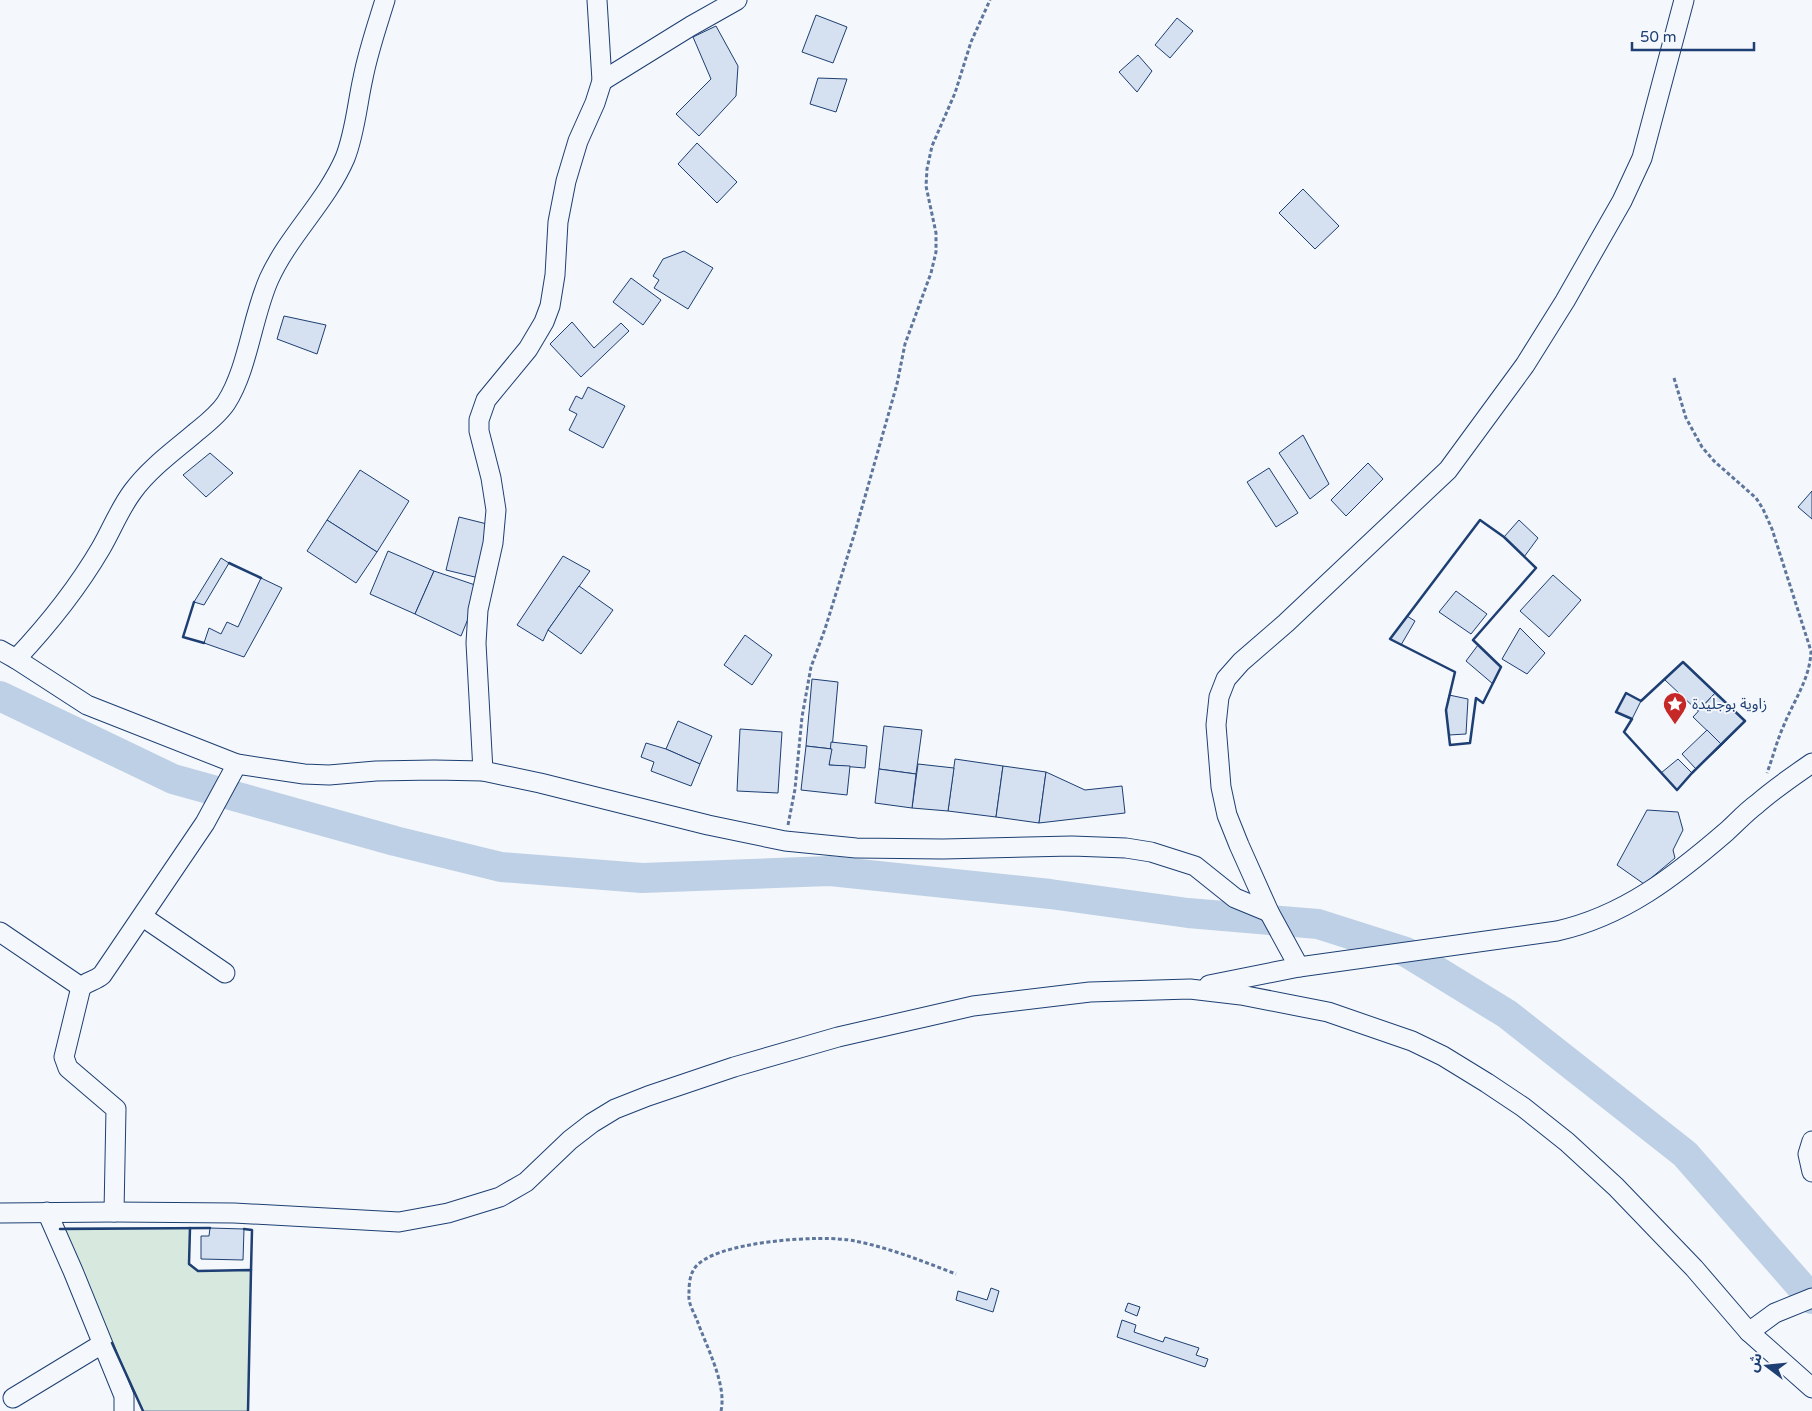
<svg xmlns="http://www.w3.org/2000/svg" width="1812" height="1411" font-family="'Varela Round','Noto Sans Arabic',sans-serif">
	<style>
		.green { fill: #d7e8df; stroke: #687fa3 }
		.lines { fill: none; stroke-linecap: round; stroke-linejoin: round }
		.river { stroke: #bed0e5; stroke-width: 30 }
		.building { fill: #d5e0f0; stroke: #1d3f73 }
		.minor-casing { stroke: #1d3f73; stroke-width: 21 }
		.path { stroke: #5e769c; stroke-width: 3; stroke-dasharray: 4 2.5; stroke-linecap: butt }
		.minor { stroke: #f4f7fb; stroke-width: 19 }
		.wall { stroke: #1d3f73; stroke-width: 2.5 }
		.labels { text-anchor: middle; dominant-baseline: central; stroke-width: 4; stroke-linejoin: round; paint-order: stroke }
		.poi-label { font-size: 15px; fill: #1d3f73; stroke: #f4f7fb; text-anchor: start }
	</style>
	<rect width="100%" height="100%" fill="#f4f7fb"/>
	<polygon class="green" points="60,1228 190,1228 189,1263 198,1271 251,1270 248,1411 143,1411"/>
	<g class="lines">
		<polyline class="river" points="0,696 173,779 395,841 501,867 642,878 830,871 1050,894 1188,913 1318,924 1406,952 1507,1014 1685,1154 1812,1299"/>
	</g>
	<g class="building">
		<polygon points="816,15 847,27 833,63 802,52"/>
		<polygon points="1177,18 1193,31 1170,58 1155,45"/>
		<polygon points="716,26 738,66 736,96 699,136 676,114 711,79 693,37"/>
		<polygon points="1138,55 1152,71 1137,92 1119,72"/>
		<polygon points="818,78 847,79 836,112 810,104"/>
		<polygon points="697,143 737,182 717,203 678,164"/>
		<polygon points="1303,189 1339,226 1315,249 1279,213"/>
		<polygon points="684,251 713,268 688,309 654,288 659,280 653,276 663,259"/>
		<polygon points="631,278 661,300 643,325 613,302"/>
		<polygon points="284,316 326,325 317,354 277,339"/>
		<polygon points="572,322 594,348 621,323 629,331 581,377 550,344"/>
		<polygon points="588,387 625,406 603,448 569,430 577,414 569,410 576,396 582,399"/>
		<polygon points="1303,435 1329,484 1310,499 1279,453"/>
		<polygon points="210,453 233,473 206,497 183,475"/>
		<polygon points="1368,463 1383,479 1346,516 1331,500"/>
		<polygon points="1269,468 1298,513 1276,527 1247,482"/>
		<polygon points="360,470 409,501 377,552 327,520"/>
		<polygon points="1812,491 1812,519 1798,507"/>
		<polygon points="459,517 495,526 483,579 446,570"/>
		<polygon points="327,520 377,552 356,583 307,551"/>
		<polygon points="1519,520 1538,538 1524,557 1504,537"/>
		<polygon points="388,551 434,571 415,614 370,594"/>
		<polygon points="563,556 590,571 548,630 543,641 517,625"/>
		<polygon points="221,558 229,563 204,605 194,602"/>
		<polygon points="434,571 481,587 461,636 415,614"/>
		<polygon points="1553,575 1581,600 1549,637 1520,611"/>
		<polygon points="261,578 282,588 244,657 204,643 209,628 221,634 227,622 238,627"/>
		<polygon points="579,586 613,610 581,654 548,630"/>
		<polygon points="1456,591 1487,614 1471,634 1439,612"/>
		<polygon points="1407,616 1415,621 1401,645 1390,639"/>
		<polygon points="1520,628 1545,653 1527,674 1502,659"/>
		<polygon points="745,635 772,655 752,685 724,665"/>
		<polygon points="1478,645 1501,667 1493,684 1466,661"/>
		<polygon points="1683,662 1715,693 1698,711 1665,680"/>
		<polygon points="812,679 838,682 832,749 806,746"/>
		<polygon points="1626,693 1641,701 1632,719 1616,712"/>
		<polygon points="1715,693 1745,721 1722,745 1693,717"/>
		<polygon points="1449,695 1468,699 1466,734 1449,735 1446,710"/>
		<polygon points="678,721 712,736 700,764 666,749"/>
		<polygon points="884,726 922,730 916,774 879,769"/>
		<polygon points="740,729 782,732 778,793 737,791"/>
		<polygon points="1707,730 1722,745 1696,769 1682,754"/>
		<polygon points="831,742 867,746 865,768 829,765"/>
		<polygon points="646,743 666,749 700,764 691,786 651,771 654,762 641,757"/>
		<polygon points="806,746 832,749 829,765 850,766 847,795 801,790"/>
		<polygon points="955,759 1003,766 996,817 948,811"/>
		<polygon points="1678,759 1692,773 1677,790 1661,773"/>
		<polygon points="918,764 954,768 948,811 912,808"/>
		<polygon points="1003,766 1046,772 1039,823 996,817"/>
		<polygon points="879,769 916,774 912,808 875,803"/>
		<polygon points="1046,772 1085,790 1122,786 1125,813 1039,823"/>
		<polygon points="1647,810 1678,812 1683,830 1673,850 1675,858 1644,884 1617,865"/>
		<polygon points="210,1228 244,1229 243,1260 201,1259 201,1236 209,1236"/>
		<polygon points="991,1288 999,1291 993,1312 956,1300 958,1291 987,1300"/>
		<polygon points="1128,1303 1140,1307 1137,1316 1125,1311"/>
		<polygon points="1122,1320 1136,1325 1134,1332 1163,1342 1165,1337 1199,1348 1196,1355 1208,1359 1205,1367 1117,1337"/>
	</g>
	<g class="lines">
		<g class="minor-casing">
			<g id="minor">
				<polyline points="602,81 691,26 737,0"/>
				<polyline points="0,650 16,659 87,705 237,764 304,774 329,775 376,771 434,770 483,771 540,783 708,825 785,841 856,848 943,849 1072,846 1126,848 1151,852 1195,866 1235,898 1269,912"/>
				<path d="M16,659C48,625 77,589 101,548C112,529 120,508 133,491C150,468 174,451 195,433C206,424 218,415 226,403C248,369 252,317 269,279C289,235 326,202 345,158C355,133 357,105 363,78C368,52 377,26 385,0"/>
				<polyline points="483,771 476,643 478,610 493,543 496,510 491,478 479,431 479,420 486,400 528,349 544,322 550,306 555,275 558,222 566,181 578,141 595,103 602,81 597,0"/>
				<polyline points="143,917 225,973"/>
				<path d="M0,932L81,987C88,981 95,981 102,975L205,823L237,764"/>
				<polyline points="1299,967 1269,912 1239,845 1227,815 1221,787 1216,725 1219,697 1226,679 1241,662 1286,623 1448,470 1525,365 1565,301 1598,243 1622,201 1642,158 1684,0"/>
				<path d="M1209,985L1299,967L1557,931C1624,916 1675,876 1726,832C1736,823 1746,812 1757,804C1774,789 1793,776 1812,763"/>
				<polyline points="81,987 64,1057 68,1068 116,1109 114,1212"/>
				<polyline points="1812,1141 1808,1154 1812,1172"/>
				<polyline points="47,1212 73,1271 124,1396 124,1411"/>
				<polyline points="0,1213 114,1212 234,1213 399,1222 448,1213 500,1197 526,1182 570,1140 592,1123 615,1109 648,1096 734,1067 838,1037 973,1006 1090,992 1190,989 1241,995 1328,1012 1412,1041 1443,1056 1487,1083 1523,1107 1567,1142 1616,1187 1694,1268 1749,1332 1812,1388"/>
				<polyline points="1749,1332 1775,1313 1812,1298"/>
				<polyline points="13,1398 102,1344"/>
			</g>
		</g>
		<g class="path">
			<path d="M1674,378L1686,418L1702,447L1714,461L1756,498L1763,509L1772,529L1811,651C1810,679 1794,700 1784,725C1777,740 1773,757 1767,773"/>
			<polyline points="788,825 795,789 802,717 811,667 825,629 855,532 897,384 905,344 931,273 936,252 936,233 926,186 927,169 932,146 955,93 971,42 990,0"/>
			<path d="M721,1411C727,1384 706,1346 697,1320C694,1313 688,1303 689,1295C689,1287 689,1277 694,1269C711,1241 824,1234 855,1241C890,1248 922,1261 956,1274"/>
		</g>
		<use href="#minor" class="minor"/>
		<g class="wall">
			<polygon points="1480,520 1504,537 1536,568 1473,640 1501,667 1483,703 1476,698 1470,743 1450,745 1446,710 1455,672 1390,639"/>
			<polyline points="229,563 261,578"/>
			<polyline points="194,602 183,637 204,643"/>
			<polygon points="1683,662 1745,721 1692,773 1677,790 1624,732 1632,719 1616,712 1626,693 1641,701"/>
			<polyline points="190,1228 189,1264 198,1271 251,1270 248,1411"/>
			<polyline points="60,1229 210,1228"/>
			<polyline points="244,1229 252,1230 251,1270"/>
			<polyline points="112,1343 143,1411"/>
		</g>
	</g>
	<defs>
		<g id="sight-pin" transform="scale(1.25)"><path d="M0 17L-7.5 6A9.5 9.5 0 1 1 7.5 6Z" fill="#c62828" stroke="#f4f7fb"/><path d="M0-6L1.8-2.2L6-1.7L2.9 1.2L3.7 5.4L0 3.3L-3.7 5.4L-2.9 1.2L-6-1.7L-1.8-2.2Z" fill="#fff"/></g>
	</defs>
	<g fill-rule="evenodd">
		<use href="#sight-pin" x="1675" y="704"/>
	</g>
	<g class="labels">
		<g class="poi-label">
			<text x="1692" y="704">زاوية بوجليدة</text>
		</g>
	</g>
	<g transform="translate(1767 1366) rotate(286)" stroke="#f4f7fb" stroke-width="4" paint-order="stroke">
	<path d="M0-4L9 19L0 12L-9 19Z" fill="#1d3f73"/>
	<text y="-8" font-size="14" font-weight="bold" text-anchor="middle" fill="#1d3f73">ش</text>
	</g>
	<path d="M1632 42v8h122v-8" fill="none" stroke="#1d3f73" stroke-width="2.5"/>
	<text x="1640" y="42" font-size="15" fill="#1d3f73" stroke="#f4f7fb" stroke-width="4" paint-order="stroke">50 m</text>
</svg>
